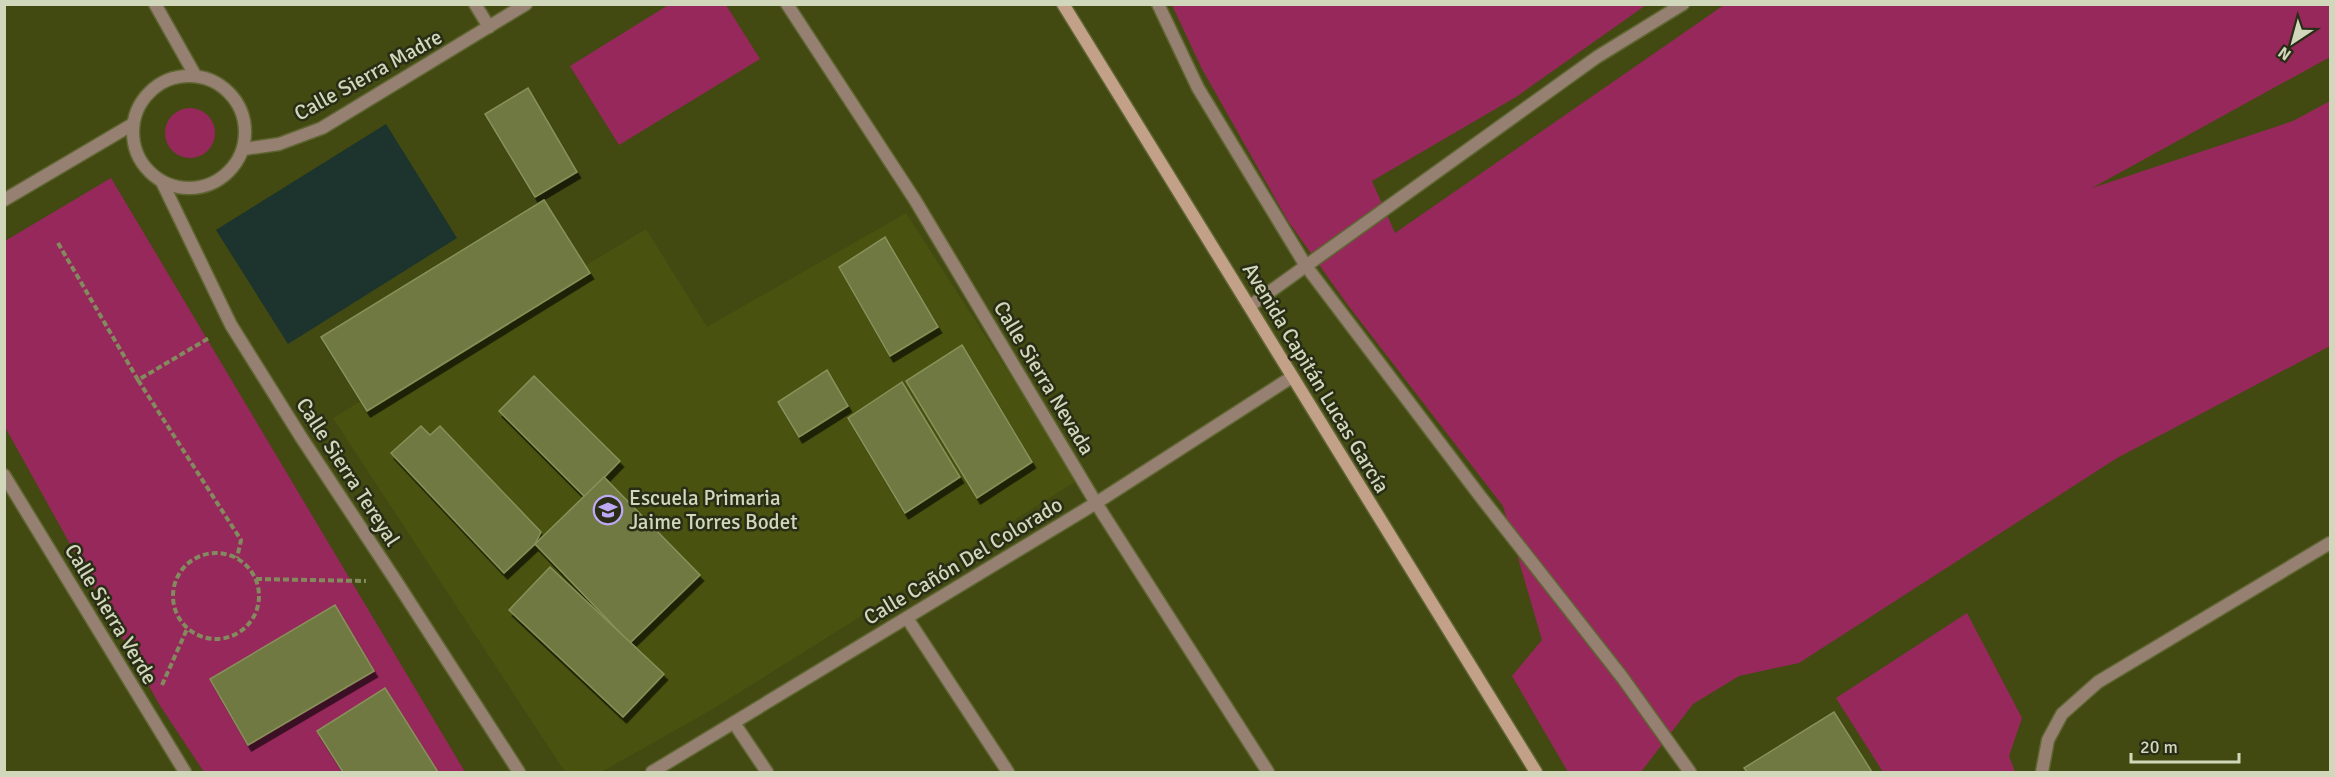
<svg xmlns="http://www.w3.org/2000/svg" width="2335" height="777" font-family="Signika,sans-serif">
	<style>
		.built { fill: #49520e }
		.green { fill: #97285b }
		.water { fill: #1c332e }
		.building { fill: #6f7942; stroke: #879159; stroke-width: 1.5; filter: url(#shadow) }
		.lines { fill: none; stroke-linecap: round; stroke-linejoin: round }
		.street-casing { stroke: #5f6633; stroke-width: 15 }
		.secondary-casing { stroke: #5f6633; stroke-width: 15 }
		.path { stroke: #838a5e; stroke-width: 4; stroke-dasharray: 6 3; stroke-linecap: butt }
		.street { stroke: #968071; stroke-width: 12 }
		.secondary { stroke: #c3a188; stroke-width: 12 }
		.labels { text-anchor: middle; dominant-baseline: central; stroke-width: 5; stroke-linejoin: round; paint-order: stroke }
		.street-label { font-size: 21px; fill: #d1d7ba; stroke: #292d16 }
		.poi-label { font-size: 21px; fill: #d1d7ba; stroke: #292d16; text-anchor: start }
	</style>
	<defs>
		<filter id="shadow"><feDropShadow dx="3.5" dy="6" stdDeviation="0" flood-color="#0009"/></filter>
	</defs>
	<rect width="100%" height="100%" fill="#424a11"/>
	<polygon class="built" points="906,213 1078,480 713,709 601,772 565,772 333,418 646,229 707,327"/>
	<g class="green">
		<polygon points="670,4 726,5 760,59 619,145 570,66"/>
		<polygon points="1172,5 1646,5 1516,97 1372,181 1395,233 1724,5 2330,5 2330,57 2092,188 2293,121 2330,101 2330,346 2117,458 1799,663 1739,676 1693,704 1641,772 1568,772 1512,676 1542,640 1503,506 1347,304 1288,221 1202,69"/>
		<circle cx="190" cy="133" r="25"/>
		<polygon points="111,178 465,772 204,772 159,704 5,427 5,241"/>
		<polygon points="1967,613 2022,718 2009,756 2015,772 1883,772 1836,698"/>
	</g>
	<polygon class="water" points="386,124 457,238 288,344 216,230"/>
	<g class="building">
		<polygon points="528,88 577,172 535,197 485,114"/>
		<polygon points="544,200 590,273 367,411 321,337"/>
		<polygon points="885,237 938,327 890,356 839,267"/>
		<polygon points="962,345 1032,462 977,498 906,381"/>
		<polygon points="827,370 848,406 799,437 778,402"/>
		<polygon points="534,376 620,461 585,497 499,411"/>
		<polygon points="902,382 960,477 905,513 848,418"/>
		<polygon points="421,426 430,435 440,426 541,532 535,544 504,573 391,453"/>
		<polygon points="604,477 700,575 630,643 535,544"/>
		<polygon points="550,567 664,674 623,717 509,610"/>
		<polygon points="335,605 374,671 248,745 210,679"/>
		<polygon points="385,688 438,772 343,772 317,731"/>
		<polygon points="1834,712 1872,772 1747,772 1744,768"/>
	</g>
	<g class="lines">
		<g class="street-casing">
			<g id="street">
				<polyline points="155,4 195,75"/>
				<polyline points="475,4 489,27"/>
				<polyline points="787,4 915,200 1096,503 1268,772"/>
				<polyline points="1158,4 1198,88 1306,266 1480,496 1622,677 1690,772"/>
				<circle cx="189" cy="132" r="56"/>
				<polyline points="244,149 279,144 322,128 526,4"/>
				<polyline points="162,182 231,325 301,437 396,581 519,772"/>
				<polyline points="4,200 133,124"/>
				<polyline points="1250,306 1597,57 1683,4"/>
				<polyline points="4,475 185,772"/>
				<polyline points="907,618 1008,772"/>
				<polyline points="734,723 767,772"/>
				<polyline points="652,772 1096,503 1292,377"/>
				<polyline points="2042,772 2048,740 2062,714 2098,682 2330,543"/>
			</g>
		</g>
		<g class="secondary-casing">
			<polyline id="secondary" points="1063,4 1536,772"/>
		</g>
		<g class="path">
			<polyline points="58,243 138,380 209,338"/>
			<polyline points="138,380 241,540 237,558"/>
			<circle cx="216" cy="596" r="43"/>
			<polyline points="256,579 366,581"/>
			<polyline points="162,685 187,629"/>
		</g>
		<use href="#street" class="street"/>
		<use href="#secondary" class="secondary"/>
	</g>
	<defs>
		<g id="school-ring" transform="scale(1.5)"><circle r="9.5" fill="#292d16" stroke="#bea9f4" stroke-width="1.5"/><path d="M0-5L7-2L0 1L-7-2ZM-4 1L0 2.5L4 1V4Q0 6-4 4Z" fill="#bea9f4"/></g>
	</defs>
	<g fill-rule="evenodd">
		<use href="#school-ring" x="608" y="510"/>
	</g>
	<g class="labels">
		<g class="street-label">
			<text transform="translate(368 75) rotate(-29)">Calle Sierra Madre</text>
			<text transform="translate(1044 378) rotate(59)">Calle Sierra Nevada</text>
			<text transform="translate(1316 378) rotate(59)">Avenida Capitán Lucas García</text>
			<text transform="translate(348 472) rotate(57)">Calle Sierra Tereyal</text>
			<text transform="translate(963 561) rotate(-31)">Calle Cañón Del Colorado</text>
			<text transform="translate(111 614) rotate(59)">Calle Sierra Verde</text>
		</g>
		<g class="poi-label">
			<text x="629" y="498">Escuela Primaria<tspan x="629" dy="24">Jaime Torres Bodet</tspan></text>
		</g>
	</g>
	<rect width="2335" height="777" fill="none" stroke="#d1d7ba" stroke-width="12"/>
	<g transform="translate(2293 42) rotate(216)" stroke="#292d16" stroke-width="4.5" paint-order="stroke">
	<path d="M0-4.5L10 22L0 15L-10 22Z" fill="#d1d7ba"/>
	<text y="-9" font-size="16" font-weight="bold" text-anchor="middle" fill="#d1d7ba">N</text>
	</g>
	<path d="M2131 753v9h108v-9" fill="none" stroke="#d1d7ba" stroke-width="3"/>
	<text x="2140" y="753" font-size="18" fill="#d1d7ba" stroke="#292d16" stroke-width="4.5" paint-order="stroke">20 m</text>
</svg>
